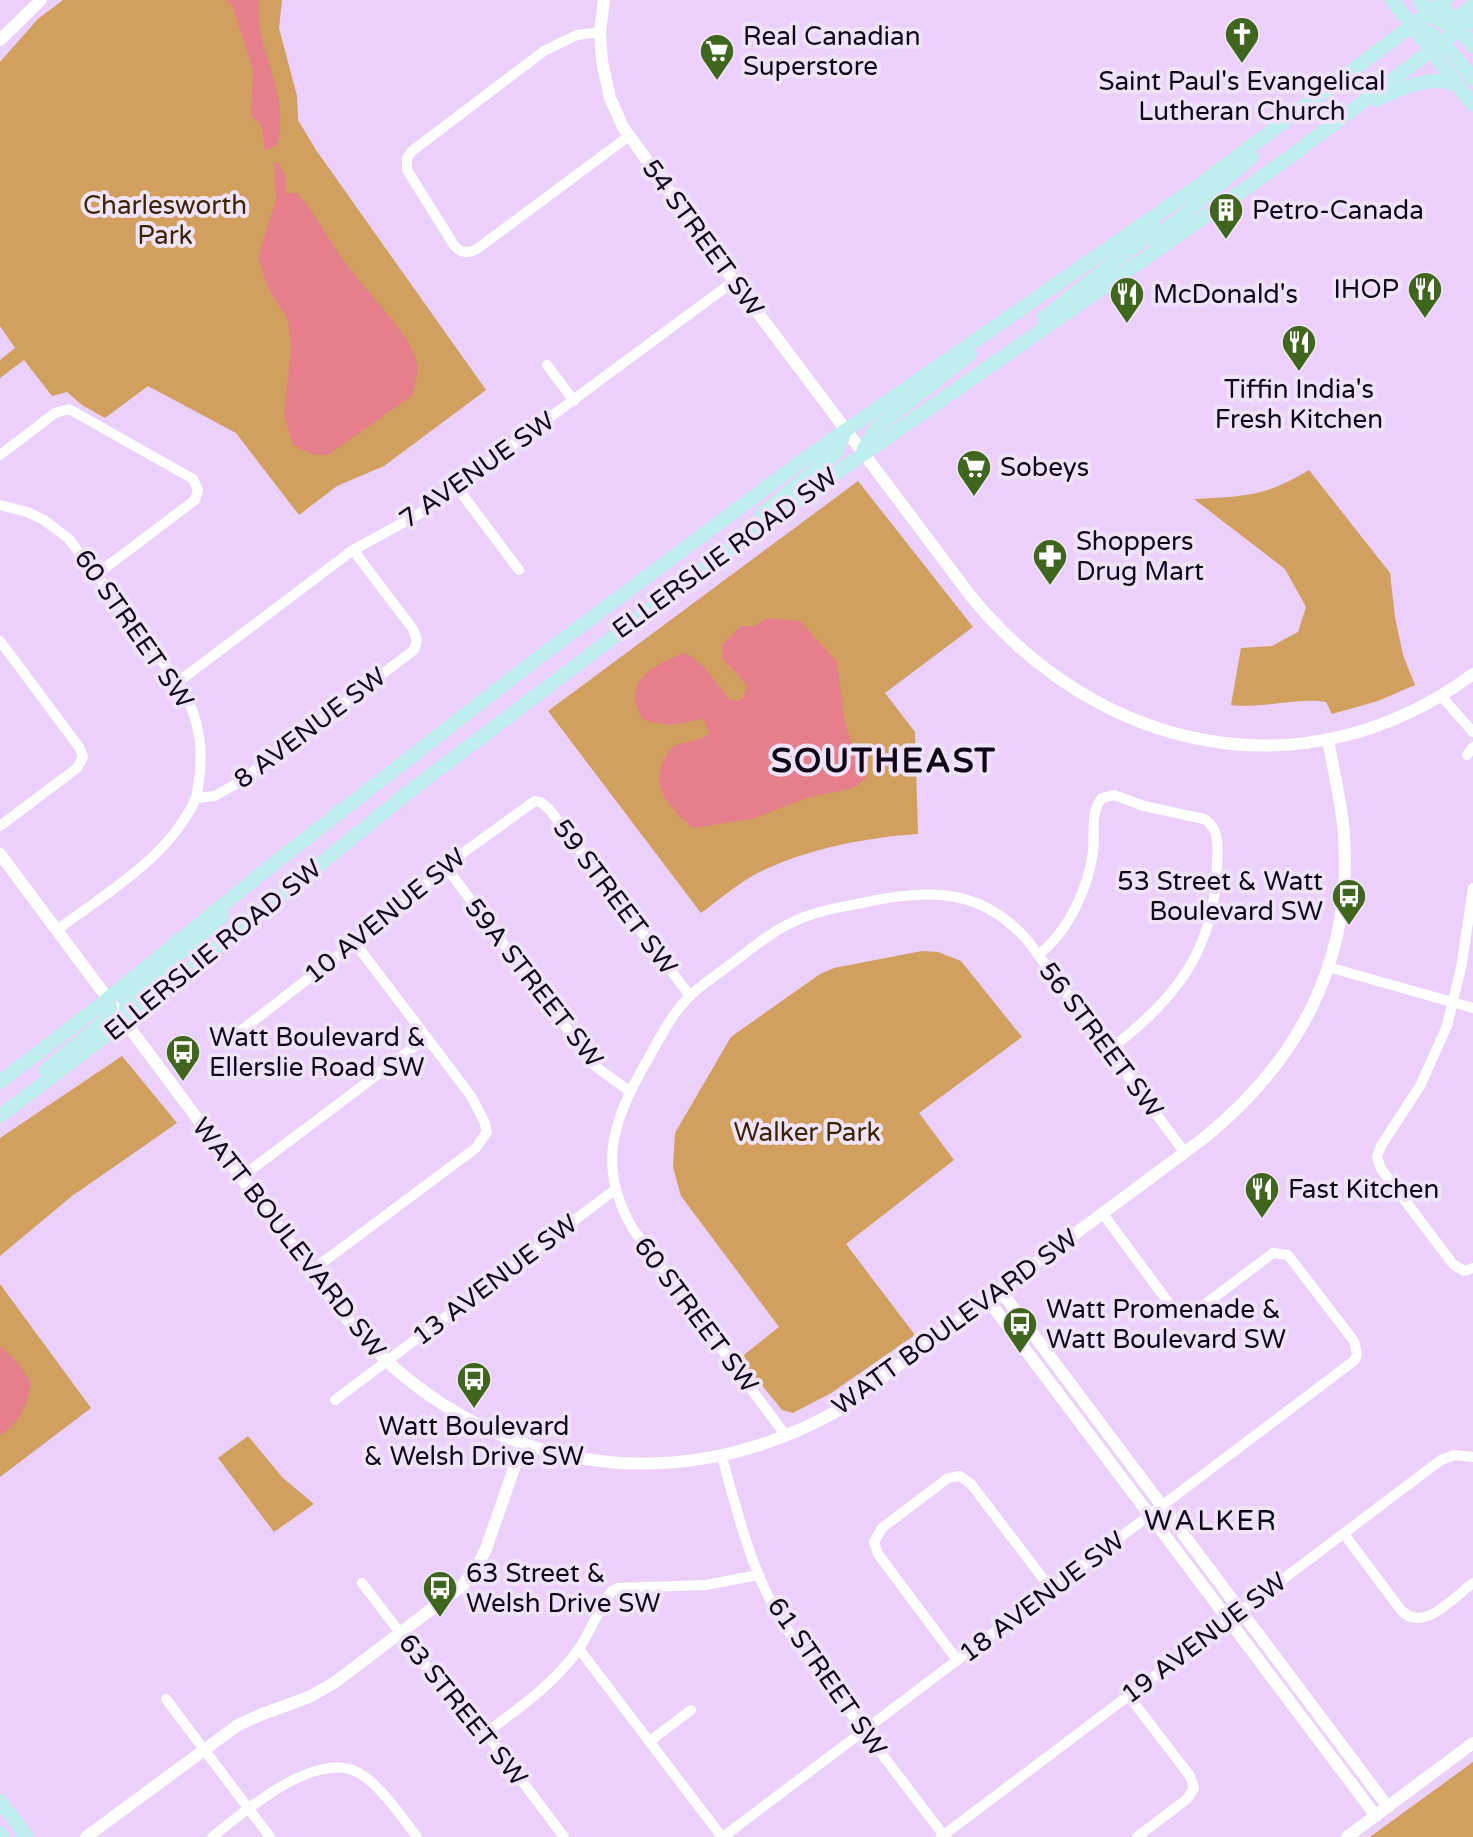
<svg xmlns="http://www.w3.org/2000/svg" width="1473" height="1837" font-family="'Varela Round',sans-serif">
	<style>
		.green { fill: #d19f5e }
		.water { fill: #e57f8c }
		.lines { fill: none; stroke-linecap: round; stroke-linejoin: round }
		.minor { stroke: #fff; stroke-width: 10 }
		.tertiary { stroke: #fff; stroke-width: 12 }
		.secondary { stroke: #beeeed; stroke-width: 14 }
		.labels { text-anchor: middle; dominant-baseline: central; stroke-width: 8; stroke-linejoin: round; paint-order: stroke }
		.poi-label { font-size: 26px; fill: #120718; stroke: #f0e3f8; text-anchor: start }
		.park-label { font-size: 26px; fill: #3d2400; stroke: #f0e3f8 }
		.street-label { font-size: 26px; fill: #120718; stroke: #f0e3f8 }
		.neighbourhood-label { font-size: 28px; letter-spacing: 2px; fill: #120718; stroke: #f0e3f8 }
		.district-label { font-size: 34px; font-weight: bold; letter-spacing: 2px; fill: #120718; stroke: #f0e3f8 }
	</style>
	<rect width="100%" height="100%" fill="#ead0fa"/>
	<g class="green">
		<polygon points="63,0 282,0 279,28 297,96 298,120 316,150 486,390 384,466 337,486 299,515 236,433 148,386 105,418 82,405 67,392 52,396 24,360 0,378 0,360 15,348 0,326 0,62 38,19"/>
		<path d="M1309,470L1390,573L1395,617L1403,655L1415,685L1378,701L1332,714L1326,702C1297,697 1262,709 1231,705L1241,648L1272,646L1298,632L1306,607L1285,569L1194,499C1244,496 1265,497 1309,470Z"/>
		<path d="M858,481L973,627L885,693L915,732L918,834C867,837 802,850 756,874C737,884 719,900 701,913L548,711Z"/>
		<polygon points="922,951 938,952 961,961 1022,1037 919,1113 954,1160 846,1244 915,1335 831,1393 793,1413 782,1410 740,1358 779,1327 681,1196 673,1167 675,1133 731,1037 820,974 834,968"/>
		<polygon points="122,1056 177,1123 72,1196 0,1256 0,1138"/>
		<polygon points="0,1284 91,1408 0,1477"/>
		<polygon points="248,1436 283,1478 314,1504 274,1532 218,1458"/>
		<polygon points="1473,1762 1473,1837 1370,1837"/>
	</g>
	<g class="water">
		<path d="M226,0H259C253,48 292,93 277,145L265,151L262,127L251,115L253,70L233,7Z"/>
		<path d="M278,162L285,175L286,193H297C318,216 331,245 350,269C367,292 412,336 417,364C419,373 414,386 413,395L328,455L312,454L293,445L284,415L291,349L288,320L268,288L258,258L276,199L274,163Z"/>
		<path d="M768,618L800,621L837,662L844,718L851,741L866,766L865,779L854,788L807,798L751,819L693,828C665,805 643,777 675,745L701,739L709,734L704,719C675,723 672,729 642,719C640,713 635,705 635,700C633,672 665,662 685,652L704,667L730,700L739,701L744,696L747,685L722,658V645L741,626H755Z"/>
		<path d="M0,1346L19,1364L31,1383C27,1406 20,1423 0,1435Z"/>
	</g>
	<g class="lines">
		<g class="minor">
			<path d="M600,32L577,35L544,51L412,151L407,158V170L454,245C461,254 468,253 477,249L629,136"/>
			<polyline points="547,365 574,401"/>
			<polyline points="0,455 55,413 69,409 193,479 198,490 195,500 97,574"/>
			<polyline points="456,486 519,570"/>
			<path d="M0,505L27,512L44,520L68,538L178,682C202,720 205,755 196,798"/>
			<polyline points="0,641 79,747 83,757 77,768 0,826"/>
			<polyline points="178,682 353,550 419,514 734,281"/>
			<polyline points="1441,696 1473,732"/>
			<polyline points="1467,755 1473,747"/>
			<polyline points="446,867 595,1066 629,1091"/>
			<polyline points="1473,888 1462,963 1447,1026 1420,1086 1381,1146 1377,1157 1381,1169 1453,1264 1464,1271 1473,1268"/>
			<path d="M57,930C107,892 169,858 196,798L215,796L241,781L414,650L417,640L413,629L353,550"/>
			<path d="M1038,955C1068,932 1088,889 1093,852C1095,835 1090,812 1102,798L1114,795L1144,806L1204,819C1220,828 1218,848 1217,864C1215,951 1175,1000 1109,1050"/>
			<polyline points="1328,967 1473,1008"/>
			<polyline points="234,1036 362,937 467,850 535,801 542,803 549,809 690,996"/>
			<polyline points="240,1178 426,1038"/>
			<polyline points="311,1271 476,1148 487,1132 484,1121 471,1096 355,943"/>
			<polyline points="335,1400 616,1189"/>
			<path d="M786,1436L633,1229C595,1165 614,1118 648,1059C660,1038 671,1015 688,998C700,985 717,975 731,964C750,950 769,933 791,923C814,911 842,907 867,902C930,888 983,889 1028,941L1185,1153"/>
			<path d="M722,1457C739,1518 754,1583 791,1635L945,1837"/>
			<path d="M1344,1534L1401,1610C1423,1634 1454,1597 1473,1583"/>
			<polyline points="362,1583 444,1690 486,1733 564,1837"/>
			<polyline points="579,1649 722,1837"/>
			<polyline points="957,1660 878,1554 874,1542 882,1528 948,1478 960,1476 971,1484 1051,1589"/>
			<polyline points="1128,1695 1190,1776 1194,1788 1187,1799 1137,1837"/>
			<polyline points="166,1699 270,1837"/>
			<path d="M486,1733C519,1708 554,1684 578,1650C591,1632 598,1608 612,1591L618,1588L706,1585L758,1575"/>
			<polyline points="650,1741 691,1710"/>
			<path d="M212,1837C243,1813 316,1748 359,1773C380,1785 402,1817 417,1837"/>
			<polyline points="723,1837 1355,1360 1357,1354 1354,1341 1288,1255 1273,1253 1196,1311 1183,1314 1171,1306 1103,1214"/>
			<polyline points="941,1837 1441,1460 1454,1455 1473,1457"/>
		</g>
		<g class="tertiary">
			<path d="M604,0L600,32L602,61L610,98L623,127L734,281L970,595C1097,752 1304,799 1473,674"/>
			<polyline points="0,40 41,0"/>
			<path d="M0,854L340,1310C463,1467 663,1509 837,1411L1204,1138C1299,1061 1353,960 1344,835C1342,803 1333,771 1328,739"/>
			<polyline points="1000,1290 1388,1807"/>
			<polyline points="988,1300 1376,1816"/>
			<polyline points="86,1837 238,1725 260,1715 309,1697 334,1683 462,1586 479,1563 486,1549 522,1445"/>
			<polyline points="1347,1837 1473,1743"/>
		</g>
		<g class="secondary">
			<polyline points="1392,0 1473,105"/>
			<polyline points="1419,0 1435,18 1456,29"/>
			<polyline points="1438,0 1473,46"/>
			<polyline points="1451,25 1473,5"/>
			<path d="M1412,26C1440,32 1456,59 1473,79"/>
			<path d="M1376,100C1403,88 1429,74 1458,85"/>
			<polyline points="1156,250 1156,242 1163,232 1252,157"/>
			<polyline points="1044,318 1147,236 1151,231 1154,218"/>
			<polyline points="864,449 875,429 970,354"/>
			<polyline points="762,514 837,452 845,431"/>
			<polyline points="124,1022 127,1001 222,916"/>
			<polyline points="46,1070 106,1020 110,1009 109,998"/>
			<polyline points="0,1082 98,1007 267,869 534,661 799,463 1201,184 1446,0"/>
			<polyline points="0,1116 135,1014 410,791 763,524 1275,168 1473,19"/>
			<polyline points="0,1801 27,1837"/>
			<polyline points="0,1833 3,1837"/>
		</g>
	</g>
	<defs>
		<g id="church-pin" transform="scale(1.8)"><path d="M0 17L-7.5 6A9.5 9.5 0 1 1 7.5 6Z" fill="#40651e" stroke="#f0e3f8"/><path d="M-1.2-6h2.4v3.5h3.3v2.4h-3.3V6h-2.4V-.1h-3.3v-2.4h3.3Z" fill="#fff"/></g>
		<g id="supermarket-pin" transform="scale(1.8)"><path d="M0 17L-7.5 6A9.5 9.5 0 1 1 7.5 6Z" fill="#40651e" stroke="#f0e3f8"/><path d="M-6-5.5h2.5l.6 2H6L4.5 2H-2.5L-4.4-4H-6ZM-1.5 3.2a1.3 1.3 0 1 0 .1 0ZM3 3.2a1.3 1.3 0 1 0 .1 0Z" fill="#fff"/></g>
		<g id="building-pin" transform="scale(1.8)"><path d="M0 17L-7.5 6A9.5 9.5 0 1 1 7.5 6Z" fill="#40651e" stroke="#f0e3f8"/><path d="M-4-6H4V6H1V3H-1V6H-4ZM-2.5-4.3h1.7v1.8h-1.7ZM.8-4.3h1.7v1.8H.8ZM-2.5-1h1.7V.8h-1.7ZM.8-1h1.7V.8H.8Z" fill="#fff"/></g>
		<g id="restaurant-pin" transform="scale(1.8)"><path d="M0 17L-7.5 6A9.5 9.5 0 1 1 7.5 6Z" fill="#40651e" stroke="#f0e3f8"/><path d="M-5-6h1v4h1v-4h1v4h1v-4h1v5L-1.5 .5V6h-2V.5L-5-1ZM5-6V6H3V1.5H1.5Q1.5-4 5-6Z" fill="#fff"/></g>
		<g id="pharmacy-pin" transform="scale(1.8)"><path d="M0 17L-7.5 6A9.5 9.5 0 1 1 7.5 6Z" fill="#40651e" stroke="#f0e3f8"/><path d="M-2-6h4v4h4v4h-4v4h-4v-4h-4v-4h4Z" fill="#fff"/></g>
		<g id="bus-pin" transform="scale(1.8)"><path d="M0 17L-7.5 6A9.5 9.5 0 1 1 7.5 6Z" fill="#40651e" stroke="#f0e3f8"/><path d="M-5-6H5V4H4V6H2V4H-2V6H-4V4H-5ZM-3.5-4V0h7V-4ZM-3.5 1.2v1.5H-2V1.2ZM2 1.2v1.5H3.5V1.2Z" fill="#fff"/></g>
	</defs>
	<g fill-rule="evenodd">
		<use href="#church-pin" x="1242" y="34"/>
		<use href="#supermarket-pin" x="717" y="51"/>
		<use href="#building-pin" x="1226" y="210"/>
		<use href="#restaurant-pin" x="1425" y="289"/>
		<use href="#restaurant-pin" x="1127" y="294"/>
		<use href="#restaurant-pin" x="1299" y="342"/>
		<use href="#supermarket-pin" x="974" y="467"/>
		<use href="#pharmacy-pin" x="1050" y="556"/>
		<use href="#bus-pin" x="1349" y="896"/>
		<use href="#bus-pin" x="183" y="1052"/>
		<use href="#restaurant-pin" x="1262" y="1189"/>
		<use href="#bus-pin" x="1020" y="1324"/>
		<use href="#bus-pin" x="474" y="1379"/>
		<use href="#bus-pin" x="440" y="1588"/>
	</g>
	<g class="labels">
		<g class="poi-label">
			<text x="743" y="36">Real Canadian<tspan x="743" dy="30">Superstore</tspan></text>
			<text x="1242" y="81" text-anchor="middle">Saint Paul's Evangelical<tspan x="1242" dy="30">Lutheran Church</tspan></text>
			<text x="1252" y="210">Petro-Canada</text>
			<text x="1399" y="289" text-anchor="end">IHOP</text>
			<text x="1153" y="294">McDonald's</text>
			<text x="1299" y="389" text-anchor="middle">Tiffin India's<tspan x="1299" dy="30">Fresh Kitchen</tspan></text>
			<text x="1000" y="467">Sobeys</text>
			<text x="1076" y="541">Shoppers<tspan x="1076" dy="30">Drug Mart</tspan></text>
			<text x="1323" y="881" text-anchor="end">53 Street &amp; Watt<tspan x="1323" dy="30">Boulevard SW</tspan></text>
			<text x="209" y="1037">Watt Boulevard &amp;<tspan x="209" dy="30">Ellerslie Road SW</tspan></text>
			<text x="1288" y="1189">Fast Kitchen</text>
			<text x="1046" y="1309">Watt Promenade &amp;<tspan x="1046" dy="30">Watt Boulevard SW</tspan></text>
			<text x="474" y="1426" text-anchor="middle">Watt Boulevard<tspan x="474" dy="30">&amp; Welsh Drive SW</tspan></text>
			<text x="466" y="1573">63 Street &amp;<tspan x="466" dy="30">Welsh Drive SW</tspan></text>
		</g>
		<g class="park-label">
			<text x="165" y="205">Charlesworth<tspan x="165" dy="30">Park</tspan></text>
			<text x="807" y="1132">Walker Park</text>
		</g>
		<g class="street-label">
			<text transform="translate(703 238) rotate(54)">54 STREET SW</text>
			<text transform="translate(477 470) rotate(-35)">7 AVENUE SW</text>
			<text transform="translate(725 553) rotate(-36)">ELLERSLIE ROAD SW</text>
			<text transform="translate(134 629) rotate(55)">60 STREET SW</text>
			<text transform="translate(310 728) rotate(-37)">8 AVENUE SW</text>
			<text transform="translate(615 897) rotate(53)">59 STREET SW</text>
			<text transform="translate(385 916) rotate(-39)">10 AVENUE SW</text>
			<text transform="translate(213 950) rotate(-39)">ELLERSLIE ROAD SW</text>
			<text transform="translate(534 983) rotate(52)">59A STREET SW</text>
			<text transform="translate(1101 1040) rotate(53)">56 STREET SW</text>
			<text transform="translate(289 1238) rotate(52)">WATT BOULEVARD SW</text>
			<text transform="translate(495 1280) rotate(-37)">13 AVENUE SW</text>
			<text transform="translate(696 1315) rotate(53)">60 STREET SW</text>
			<text transform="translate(955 1322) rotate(-36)">WATT BOULEVARD SW</text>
			<text transform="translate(1042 1597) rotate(-37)">18 AVENUE SW</text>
			<text transform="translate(1204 1638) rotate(-37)">19 AVENUE SW</text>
			<text transform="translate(827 1677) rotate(55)">61 STREET SW</text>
			<text transform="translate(463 1710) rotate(51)">63 STREET SW</text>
		</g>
		<g class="neighbourhood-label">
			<text x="1211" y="1521">WALKER</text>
		</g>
		<g class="district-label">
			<text x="884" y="761">SOUTHEAST</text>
		</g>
	</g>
</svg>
